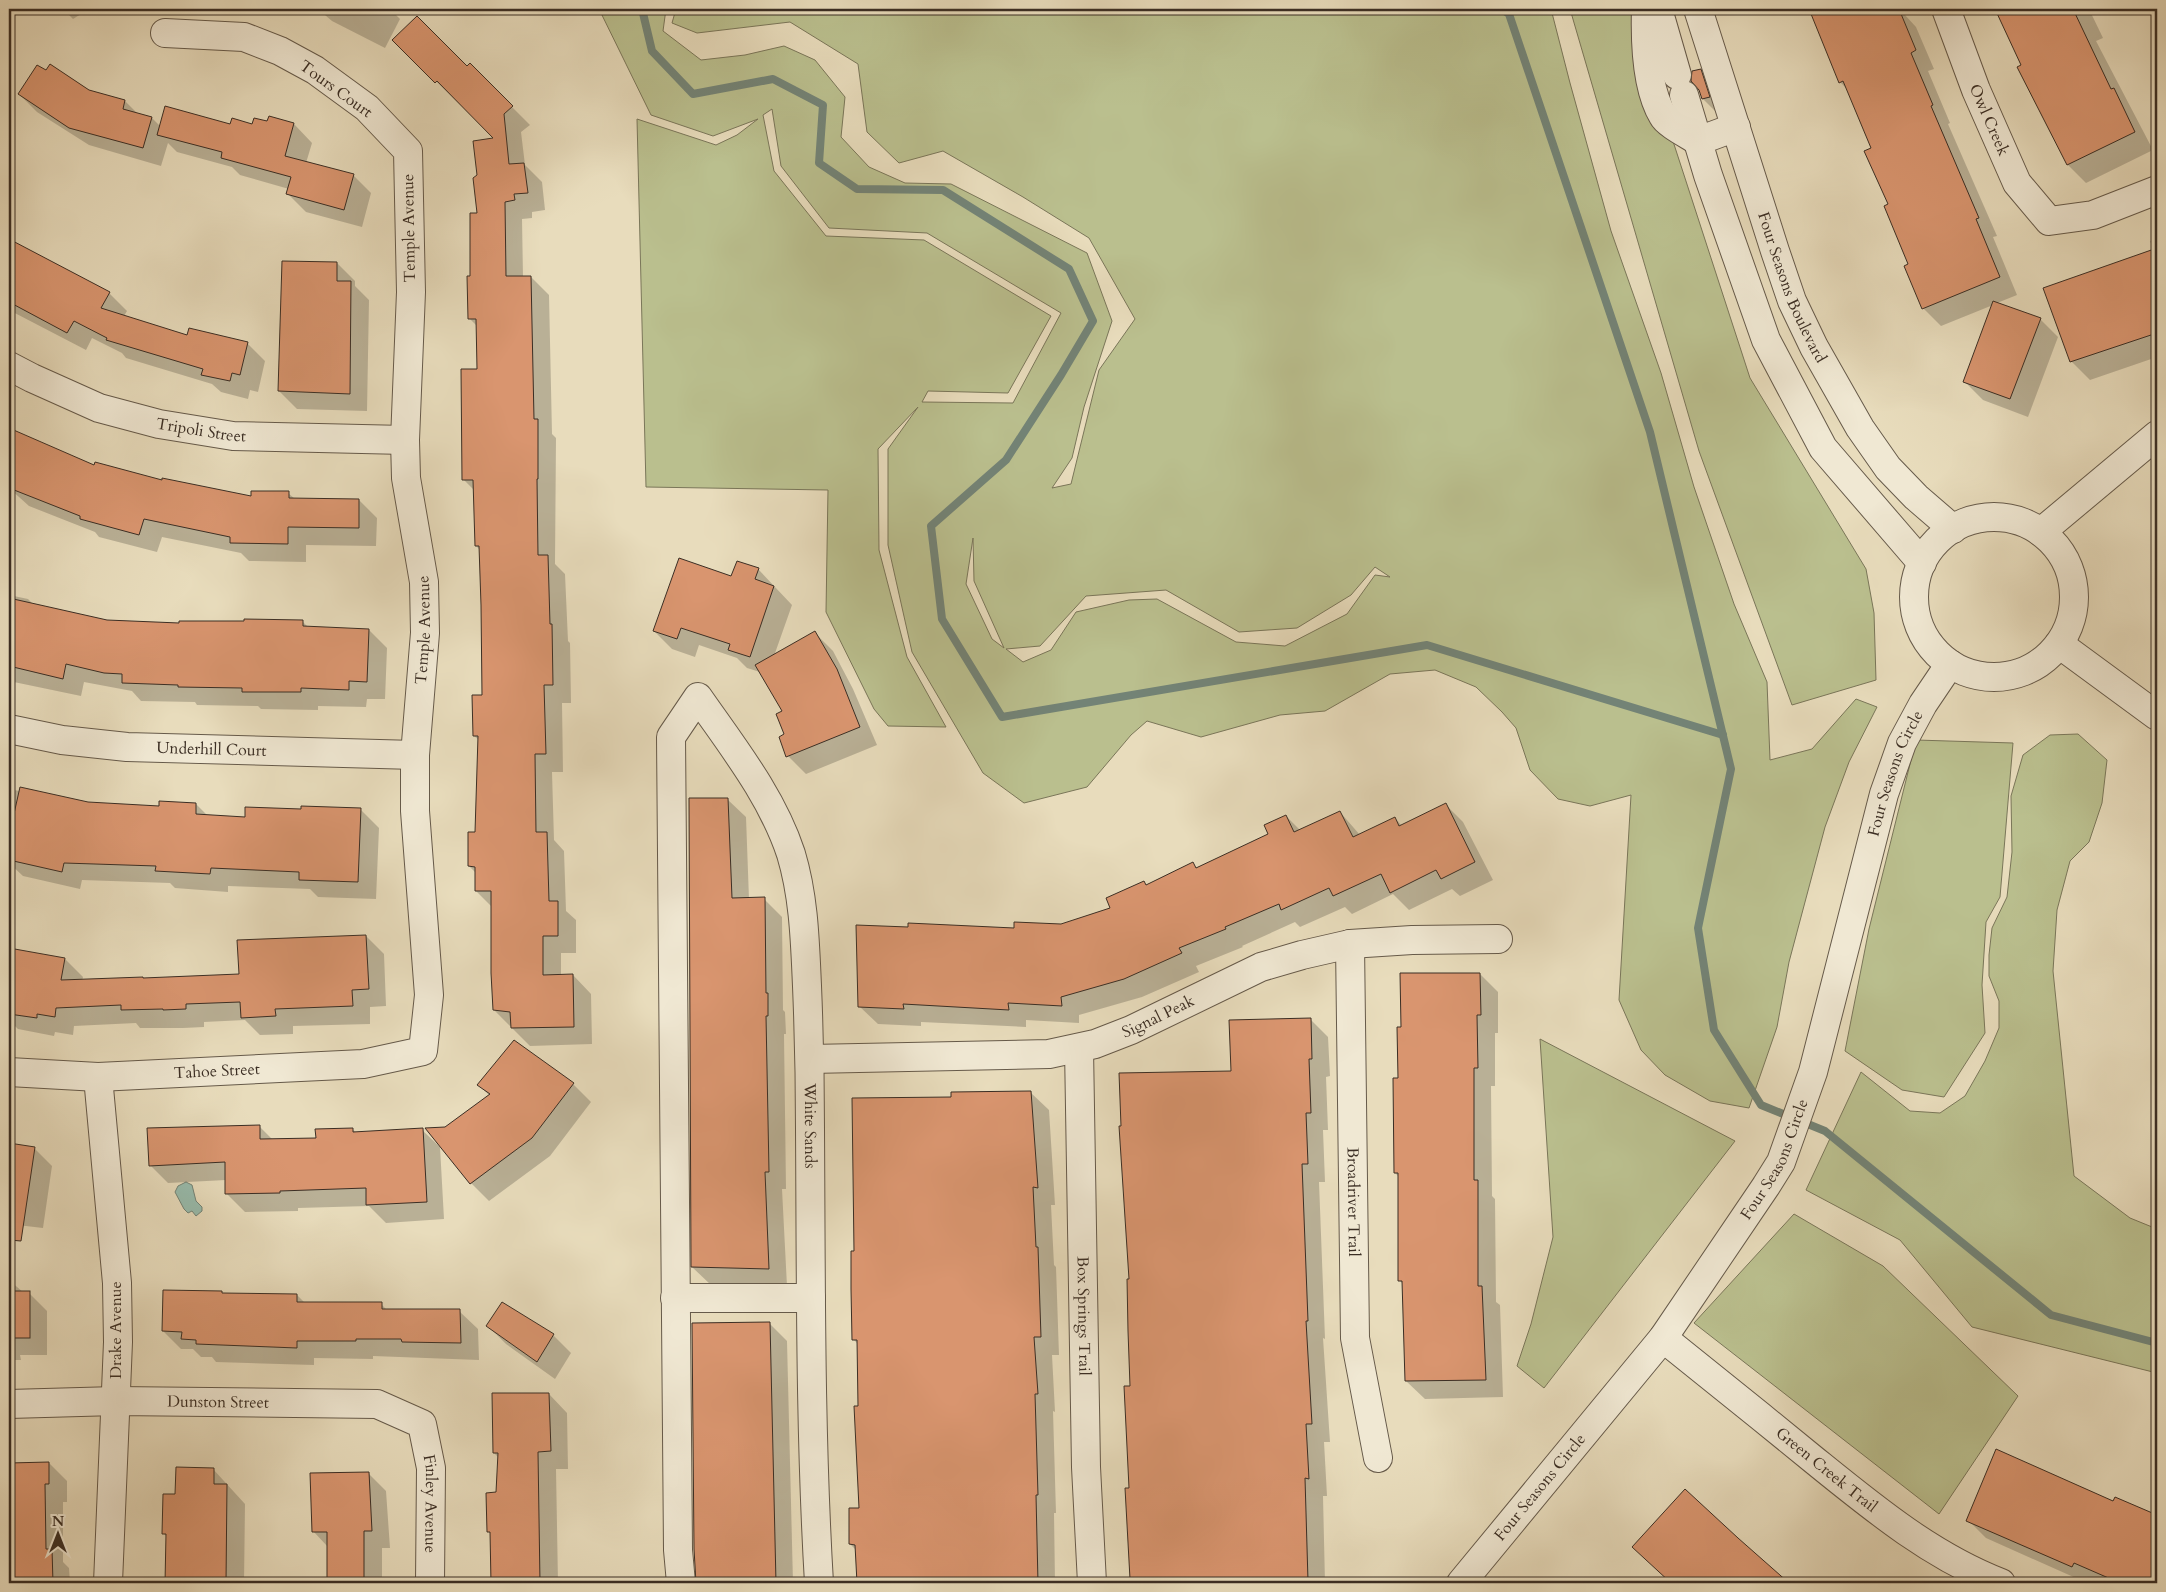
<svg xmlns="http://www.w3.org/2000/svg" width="2166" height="1592" font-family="Cardo,serif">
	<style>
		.green { fill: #babf8e; stroke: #7a7659; fill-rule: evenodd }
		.water { fill: #98bcad; stroke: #738376 }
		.shadow { fill: #0003 }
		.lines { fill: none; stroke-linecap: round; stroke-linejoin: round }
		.stream { stroke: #738376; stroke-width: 8 }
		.building { fill: #d9956f; stroke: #3b2e24 }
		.street-casing { stroke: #665a4a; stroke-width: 30 }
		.street { stroke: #f0e8d3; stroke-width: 28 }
		.labels { text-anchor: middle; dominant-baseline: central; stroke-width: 4; stroke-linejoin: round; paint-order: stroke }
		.street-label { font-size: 16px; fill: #3b2e24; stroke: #f0e8d3 }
	</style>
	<rect width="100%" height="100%" fill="#e8dcbc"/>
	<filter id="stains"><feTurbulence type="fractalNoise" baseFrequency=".004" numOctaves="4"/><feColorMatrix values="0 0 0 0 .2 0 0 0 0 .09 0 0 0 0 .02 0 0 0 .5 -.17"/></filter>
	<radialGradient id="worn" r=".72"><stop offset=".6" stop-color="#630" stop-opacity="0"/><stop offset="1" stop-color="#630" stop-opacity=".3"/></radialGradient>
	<g class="green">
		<path d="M599,9H666L663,31L701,60L745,55L784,46L815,60L845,97L841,137L869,167L905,183L951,184L1087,253L1112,321L1084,407L1072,458L1052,488L1071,484L1099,370L1135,319L1089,238L1023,197L943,151L899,163L867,132L858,64L790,22L697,33L672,23L676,9H1551L1570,83L1611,231L1661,373L1694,487L1734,604L1767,682L1770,760L1812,749L1856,699L1877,707L1849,762L1825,827L1789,962L1777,1027L1749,1108L1710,1101L1665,1075L1641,1050L1619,1000L1631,795L1590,806L1558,799L1530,770L1516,728L1502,712L1476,687L1435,670L1390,674L1325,711L1280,715L1201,737L1147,721L1131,735L1087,787L1024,803L983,773L912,652L888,545V449L918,407L878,449L879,550L907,657L946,727L888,726L874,709L826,612L828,490L646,487L637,119L716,145L737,135L758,119L713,136L651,115ZM772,109L781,166L829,228L927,233L1061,313L1013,403L922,402L928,391L1008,393L1051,316L924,240L826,236L774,171L763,115ZM973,538L974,581L1004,648L992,639L966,584ZM1375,567L1390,577L1375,575L1347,614L1285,646L1236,642L1157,599L1129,600L1076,612L1051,650L1023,662L1006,649L1040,646L1086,596L1166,590L1239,632L1297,628L1351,595Z"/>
		<polygon points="1570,9 1630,9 1750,378 1866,569 1874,613 1876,680 1792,705 1699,451"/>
		<polygon points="2078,734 2107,760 2102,803 2089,842 2070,861 2057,910 2053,971 2074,1176 2130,1218 2157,1229 2157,1373 1972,1327 1900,1240 1806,1190 1861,1072 1910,1111 1940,1113 1965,1096 1985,1061 1999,1028 1999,1001 1989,976 1989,955 1992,928 2007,897 2012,852 2011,796 2023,755 2050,735"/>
		<polygon points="1916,740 2013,743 2000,897 1986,922 1982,985 1985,1033 1944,1097 1902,1090 1845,1051 1869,929"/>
		<polygon points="1540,1039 1735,1141 1544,1388 1517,1366 1531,1324 1553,1237"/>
		<polygon points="1794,1214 1883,1266 2018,1396 1939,1514 1694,1323"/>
	</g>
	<polygon class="water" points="186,1182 192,1185 196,1201 202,1207 202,1211 196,1216 192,1211 188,1213 184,1209 175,1192 178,1186"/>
	<g class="shadow">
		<polygon points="63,9 89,9 73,19"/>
		<polygon points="318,9 390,9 400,19 385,48 332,21"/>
		<polygon points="1810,9 1903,9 1905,15 1916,27 1934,69 1928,71 1950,123 1948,124 1997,236 1993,237 2017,295 1997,303 2040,319 2058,337 2028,417 1983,400 1965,382 1993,305 1941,326 1923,308 1873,149 1848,90 1840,82"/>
		<polygon points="1996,9 2089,9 2103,38 2096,41 2153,150 2086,183 2068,165 2019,68 2023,66"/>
		<polygon points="394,40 467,68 470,65 530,125 521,132 525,165 542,182 545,210 532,212 532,218 522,219 523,277 531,277 549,295 552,434 556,438 555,564 565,574 568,641 570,643 571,703 562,703 563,772 552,772 554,840 564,851 566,911 576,920 576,953 561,953 561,976 573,975 591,994 592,1044 530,1046 494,1010 492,907 476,891 476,873 469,866 476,834 479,740 474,736 483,696 480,550 476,546 475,491 463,479 478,371 478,327 469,318 479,214 479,176 495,139"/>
		<polygon points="1700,70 1718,88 1721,117 1703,99"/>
		<polygon points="89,91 125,101 138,114 152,118 161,127 253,125 268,123 270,118 294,124 312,143 306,163 353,175 371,193 362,227 306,212 288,194 289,189 240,175 232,167 177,152 168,143 161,166 89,145 37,112 19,94"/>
		<polygon points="2157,238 2157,357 2090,380 2072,362 2047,295 2154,251 2150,241"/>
		<polygon points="9,240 109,293 127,311 124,316 188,337 247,343 265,361 258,392 250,390 248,399 221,392 212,384 126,358 122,353 92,338 86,350 9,310"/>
		<polygon points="337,263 355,281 355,286 369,300 367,411 297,409 279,391"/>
		<polygon points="9,430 30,441 95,467 163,482 252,497 288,493 295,499 359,500 377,518 376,546 306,545 306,562 249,561 241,553 162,537 157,552 99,537 95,532 29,506 9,488"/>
		<polygon points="758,569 792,605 774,656 815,633 833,651 853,689 877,745 806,774 788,756 784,712 760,672 747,668 737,658 699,645 695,657 672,649 654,631 732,578"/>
		<polygon points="9,595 28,599 34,605 107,622 180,624 302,621 309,628 369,630 387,648 385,699 367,699 366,707 318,706 318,710 261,709 258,706 197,705 195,702 141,701 132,691 84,682 81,696 9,681"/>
		<polygon points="9,789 88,804 160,807 196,804 208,816 246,818 361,810 379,828 376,899 318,897 310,889 228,886 228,892 175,888 170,883 82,880 80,889 23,876 9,863"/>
		<polygon points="727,799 746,817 749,899 764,899 782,917 783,1010 785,1012 786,1034 784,1034 786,1189 782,1189 787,1286 711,1285 692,1267"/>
		<polygon points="1445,804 1463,822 1493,880 1460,896 1452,889 1409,910 1393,894 1352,914 1345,907 1300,927 1295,922 1242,946 1243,947 1196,966 1199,972 1142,997 1079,1015 1079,1023 1026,1020 1026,1027 921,1022 921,1026 878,1024 859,1006 1015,930 1061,925 1112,909 1146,886 1193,864 1197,868 1270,834 1286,816 1301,831 1340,812 1360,835 1395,818 1402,826"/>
		<polygon points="366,936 384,954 386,1006 370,1007 370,1024 293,1026 293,1034 260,1035 245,1020 204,1022 204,1027 183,1028 140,1028 136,1023 74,1026 73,1035 55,1032 54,1036 18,1029 9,1020 9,949 65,959 83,977 82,981 240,975"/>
		<polygon points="1480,974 1498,992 1498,1033 1495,1033 1495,1086 1491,1086 1492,1196 1495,1199 1496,1302 1500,1305 1503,1397 1425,1399 1406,1381 1403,1284 1399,1280 1399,1177 1395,1173 1402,1028"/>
		<polygon points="1310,1019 1328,1037 1330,1076 1326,1077 1328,1130 1323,1130 1325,1182 1319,1182 1325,1339 1323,1338 1330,1442 1324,1442 1327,1496 1323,1496 1325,1583 1132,1583 1127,1489 1130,1489 1132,1387 1130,1280 1232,1072"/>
		<polygon points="514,1042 573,1084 591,1102 550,1156 489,1201 471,1183 428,1129 446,1128 490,1096 479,1085"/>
		<polygon points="1030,1092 1049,1110 1055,1205 1051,1205 1054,1265 1056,1267 1059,1355 1052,1355 1055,1412 1053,1411 1056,1513 1054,1513 1055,1583 858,1583 856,1550 850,1544 860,1509 859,1345 853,1339 855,1252 953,1098"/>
		<polygon points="259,1126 273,1140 317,1139 352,1129 357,1133 422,1130 440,1147 444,1219 386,1223 369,1206 298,1208 298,1211 245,1212 227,1194 226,1180 168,1183 150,1165"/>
		<polygon points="9,1145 34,1148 52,1166 43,1228 9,1224"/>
		<polygon points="9,1280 24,1293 29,1293 47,1311 47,1355 20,1355 21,1360 9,1360"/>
		<polygon points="224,1295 297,1295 305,1303 381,1304 388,1311 459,1311 478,1329 479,1360 373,1356 373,1359 314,1358 314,1365 216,1362 212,1357 201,1357 193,1349 181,1349 163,1331"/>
		<polygon points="769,1323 787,1341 793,1583 697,1583 693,1324"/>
		<polygon points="488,1326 553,1335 571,1353 555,1379 506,1344"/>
		<polygon points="549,1394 567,1413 568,1469 556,1469 558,1583 492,1583 491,1534 488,1531 498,1494 499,1458 494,1453"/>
		<polygon points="49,1463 67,1481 67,1502 63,1502 63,1562 69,1568 70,1583 9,1583 9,1464"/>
		<polygon points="213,1469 245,1504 244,1583 166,1583 167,1537 163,1533 177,1496"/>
		<polygon points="368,1473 386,1491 390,1548 382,1548 382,1583 328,1583 328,1547 313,1531"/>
		<polygon points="2115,1499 2157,1516 2157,1583 2098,1583 2092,1580 2091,1583 2087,1583 1986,1538 1968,1520 2113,1503"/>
		<polygon points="1633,1547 1786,1582 1788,1583 1671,1583"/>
	</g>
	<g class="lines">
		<g class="stream">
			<polyline points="642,9 652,51 693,94 773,79 823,105 819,163 857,189 943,190 1069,269 1093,321 1061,375 1006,460 931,526 942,619 1002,717 1427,645 1723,735"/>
			<polyline points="1502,9 1509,14 1650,432 1731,769 1698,928 1714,1030 1761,1105 1825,1131 2051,1315 2157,1343"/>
		</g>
	</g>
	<g class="building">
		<polygon points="1809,9 1899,9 1916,50 1911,53 1933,105 1931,106 1979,218 1976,219 2000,277 1922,309 1904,266 1908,264 1884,206 1888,204 1864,151 1871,148 1843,81 1839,83"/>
		<polygon points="1995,9 2073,9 2111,89 2114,88 2135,132 2067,165 2017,67 2021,65"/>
		<polygon points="417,16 467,66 470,63 513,106 504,114 509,164 524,163 528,193 514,194 515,200 505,202 506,276 531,276 534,419 538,419 538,479 537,479 538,555 548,555 550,624 552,624 553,685 544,685 546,754 535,754 536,832 547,832 549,901 558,901 558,936 543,936 543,975 573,974 574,1027 511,1028 510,1012 493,1010 491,973 491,891 475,891 475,867 468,866 468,832 475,832 478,736 473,736 472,695 482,695 481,605 479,546 475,546 473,480 462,480 461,369 477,369 476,319 468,319 467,276 470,276 470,213 477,213 473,178 477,175 473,141 493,138 437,81 435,83 392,40"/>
		<polygon points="50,64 89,90 125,100 123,109 152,117 143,148 69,128 18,94 37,65 46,70"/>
		<polygon points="1701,69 1710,97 1702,99 1699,90 1691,81 1692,71"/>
		<polygon points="165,106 230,124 232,118 252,124 254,118 267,121 269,116 294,123 285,156 354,174 344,210 286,194 291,177 221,158 222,152 157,135"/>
		<polygon points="9,239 110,292 101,308 187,335 189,328 248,342 240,375 232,373 230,381 201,375 203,369 106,340 107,338 74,321 67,333 9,302"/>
		<polygon points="2157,248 2157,333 2070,362 2043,288"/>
		<polygon points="282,261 337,262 337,281 351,281 350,394 278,391"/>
		<polygon points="1993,301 2041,318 2010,399 1963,382"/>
		<polygon points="9,428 94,465 95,462 162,480 162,478 251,496 251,491 289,491 289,498 359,499 359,528 288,527 288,544 230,543 230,537 144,519 139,535 80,519 80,516 9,488"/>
		<polygon points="679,558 731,576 737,561 759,568 755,579 774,586 750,657 728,650 730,644 681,628 677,639 653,631"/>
		<polygon points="9,598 107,620 179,623 179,621 244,621 244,619 303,620 303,626 369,629 367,682 349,681 349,690 301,688 301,692 242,692 242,688 178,687 178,685 122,683 122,674 104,673 66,664 63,679 9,666"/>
		<polygon points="815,631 837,669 860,727 786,757 779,737 784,734 776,714 782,711 755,665"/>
		<polygon points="20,787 88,802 159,806 159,801 196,803 196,814 245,817 245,807 301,809 301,806 361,808 358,882 299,880 299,872 211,868 210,874 155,871 156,866 64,863 62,872 9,860 9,836"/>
		<polygon points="689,798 728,798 732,898 765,897 766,993 768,993 768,1016 766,1016 769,1172 765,1172 769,1269 691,1267"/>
		<polygon points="1446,803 1475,862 1441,879 1436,870 1390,893 1381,874 1333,896 1329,888 1281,910 1279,904 1225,927 1226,929 1179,948 1182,953 1124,979 1061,997 1062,1006 1008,1003 1009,1010 903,1004 904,1009 858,1007 856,925 908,927 908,923 1014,928 1014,922 1061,924 1110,908 1106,898 1144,881 1146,885 1193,862 1196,868 1268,834 1264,825 1286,815 1294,832 1340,811 1353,837 1395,817 1399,826"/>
		<polygon points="366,935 369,989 352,990 353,1006 275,1009 276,1016 241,1018 240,1002 186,1004 186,1009 163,1010 163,1009 121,1010 121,1005 56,1008 55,1017 37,1014 37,1018 9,1014 9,948 65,958 61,980 143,977 143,978 239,974 237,940"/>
		<polygon points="1400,973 1480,973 1481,1015 1477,1015 1478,1068 1474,1068 1474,1180 1478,1180 1478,1286 1482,1286 1486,1380 1405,1381 1402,1281 1398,1281 1398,1173 1394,1173 1393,1078 1398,1078 1397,1027 1401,1027"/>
		<polygon points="1311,1018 1312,1059 1309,1059 1311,1113 1306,1113 1308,1164 1302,1164 1308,1321 1306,1321 1312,1424 1306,1424 1309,1479 1305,1478 1308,1581 1211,1578 1211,1581 1130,1579 1125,1488 1129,1488 1124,1386 1130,1386 1128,1331 1127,1279 1129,1279 1119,1126 1121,1126 1119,1073 1231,1071 1229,1020"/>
		<polygon points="514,1040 574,1083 532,1138 470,1184 425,1128 445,1127 490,1094 477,1085"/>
		<polygon points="1031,1091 1038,1188 1033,1187 1036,1247 1038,1247 1041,1337 1034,1337 1038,1394 1035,1394 1038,1495 1036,1495 1038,1583 857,1583 855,1545 849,1544 849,1508 859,1508 854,1406 858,1406 857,1340 852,1340 851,1289 851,1251 854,1251 852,1098 951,1097 951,1092"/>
		<polygon points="260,1125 260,1139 316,1138 315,1129 353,1128 353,1132 423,1128 427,1202 366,1205 366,1188 280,1191 280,1193 225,1194 225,1162 149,1166 147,1128"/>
		<polygon points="9,1143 35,1147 21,1241 9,1240"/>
		<polygon points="163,1290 222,1291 222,1293 297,1294 297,1302 382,1302 382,1309 460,1309 461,1343 402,1342 401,1339 356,1339 356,1341 297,1341 297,1348 196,1344 196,1340 181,1339 182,1332 162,1331"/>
		<rect x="9" y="1291" width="21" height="47"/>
		<polygon points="502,1302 554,1334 537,1362 486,1326"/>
		<polygon points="770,1322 776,1583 696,1583 694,1549 692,1323"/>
		<polygon points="492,1393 549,1393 551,1451 538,1452 540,1583 491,1583 490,1532 487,1532 486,1493 496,1492 498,1453 493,1453"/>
		<polygon points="1996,1449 2113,1501 2115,1497 2157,1515 2157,1583 2120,1583 2074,1563 2072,1567 1966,1521"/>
		<polygon points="49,1462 49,1484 45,1484 46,1549 52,1549 53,1583 9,1583 9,1463"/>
		<polygon points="176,1467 214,1468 214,1484 227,1484 226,1583 165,1583 166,1534 162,1534 163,1494 175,1494"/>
		<polygon points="369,1472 372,1531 364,1531 364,1583 327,1583 327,1532 312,1532 310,1473"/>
		<polygon points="1685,1489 1738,1538 1789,1583 1671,1583 1632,1547"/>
	</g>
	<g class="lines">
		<g class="street-casing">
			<g id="street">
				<path d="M1646,9C1645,41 1646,88 1663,116C1667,124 1689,135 1698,141L1736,127"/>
				<polyline points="1658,9 1677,75"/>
				<path id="s1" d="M1698,9L1775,251L1792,301L1814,347L1860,428L1888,468L1916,497L1953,529"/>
				<path id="s2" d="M1946,9L1976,90L2017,183L2049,221L2093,215L2157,190"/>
				<polyline points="1684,95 1708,175 1766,340 1823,448 1922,563"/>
				<path id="s3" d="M9,366L32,378L99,408L159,424L233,436L405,440"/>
				<circle cx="1994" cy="597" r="80"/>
				<polyline points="2041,532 2157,435"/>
				<polyline points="2059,644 2157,716"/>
				<path id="s4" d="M9,729L62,740L127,747L415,755"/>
				<path id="s5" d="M1350,944L1355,1338L1378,1458"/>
				<path id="s6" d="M1079,1048L1086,1467L1092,1583"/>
				<path id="s7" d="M810,1059L1049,1054L1095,1044L1131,1030L1261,967L1302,955L1350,944L1412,940L1498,939"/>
				<path id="s8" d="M9,1072L98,1077L363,1064L423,1051L429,995L415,811V755L425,633L424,582L406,478L405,440L411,292L408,151L367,108L315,70L280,51L244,37L165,33"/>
				<polyline points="98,1077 117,1283 118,1342 108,1583"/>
				<polyline points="675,1298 811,1298"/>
				<path id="s9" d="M1663,1338C1713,1378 1764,1419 1814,1460C1872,1507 1931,1556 2001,1583"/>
				<path id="s10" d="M9,1404L116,1401L377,1404L422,1424L431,1468L430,1583"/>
				<path id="s11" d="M681,1583L678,1550L671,737L698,697C732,746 772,796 791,854C804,897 805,942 807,986C809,1034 810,1081 810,1129C811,1280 810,1432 819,1583"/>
				<path id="s12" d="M1461,1583L1663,1338L1766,1186L1781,1162L1813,1072L1884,794L1902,743L1923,704L1950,664"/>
			</g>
		</g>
		<use href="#street" class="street"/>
	</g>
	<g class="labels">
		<g class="street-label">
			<text transform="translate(336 89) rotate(36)">Tours Court</text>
			<text stroke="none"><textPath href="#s2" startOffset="119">Owl Creek</textPath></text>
			<text transform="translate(409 228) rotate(-91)">Temple Avenue</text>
			<text stroke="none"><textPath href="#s1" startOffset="294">Four Seasons Boulevard</textPath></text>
			<text stroke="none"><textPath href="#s3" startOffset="204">Tripoli Street</textPath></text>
			<text stroke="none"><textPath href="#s8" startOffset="838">Temple Avenue</textPath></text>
			<text stroke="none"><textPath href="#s4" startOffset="204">Underhill Court</textPath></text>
			<text stroke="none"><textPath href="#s12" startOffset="935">Four Seasons Circle</textPath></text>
			<text stroke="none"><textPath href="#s7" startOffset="355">Signal Peak</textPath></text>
			<text stroke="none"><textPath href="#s8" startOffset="208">Tahoe Street</textPath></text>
			<text stroke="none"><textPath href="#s11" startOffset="1351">White Sands</textPath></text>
			<text stroke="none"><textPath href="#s12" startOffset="529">Four Seasons Circle</textPath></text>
			<text stroke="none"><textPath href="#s5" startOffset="258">Broadriver Trail</textPath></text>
			<text stroke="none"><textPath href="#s6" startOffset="268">Box Springs Trail</textPath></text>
			<text transform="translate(116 1330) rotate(-90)">Drake Avenue</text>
			<text stroke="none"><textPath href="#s10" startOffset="209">Dunston Street</textPath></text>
			<text stroke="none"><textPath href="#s9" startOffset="210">Green Creek Trail</textPath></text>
			<text stroke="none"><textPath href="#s12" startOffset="124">Four Seasons Circle</textPath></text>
			<text stroke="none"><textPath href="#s10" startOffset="498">Finley Avenue</textPath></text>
		</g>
	</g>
	<rect width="2166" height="1592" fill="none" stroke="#e8dcbc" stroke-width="30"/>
	<rect x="10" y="10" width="2146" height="1572" fill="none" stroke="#3b2e24" stroke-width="2.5"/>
	<rect x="15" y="15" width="2136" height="1562" fill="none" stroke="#3b2e24"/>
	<g transform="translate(58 1534)" stroke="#f0e8d3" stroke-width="4" paint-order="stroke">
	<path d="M0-4L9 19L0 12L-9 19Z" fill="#3b2e24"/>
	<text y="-8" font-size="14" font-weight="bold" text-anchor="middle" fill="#3b2e24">N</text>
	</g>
	<rect width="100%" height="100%" filter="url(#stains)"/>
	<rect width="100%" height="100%" fill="url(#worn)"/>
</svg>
